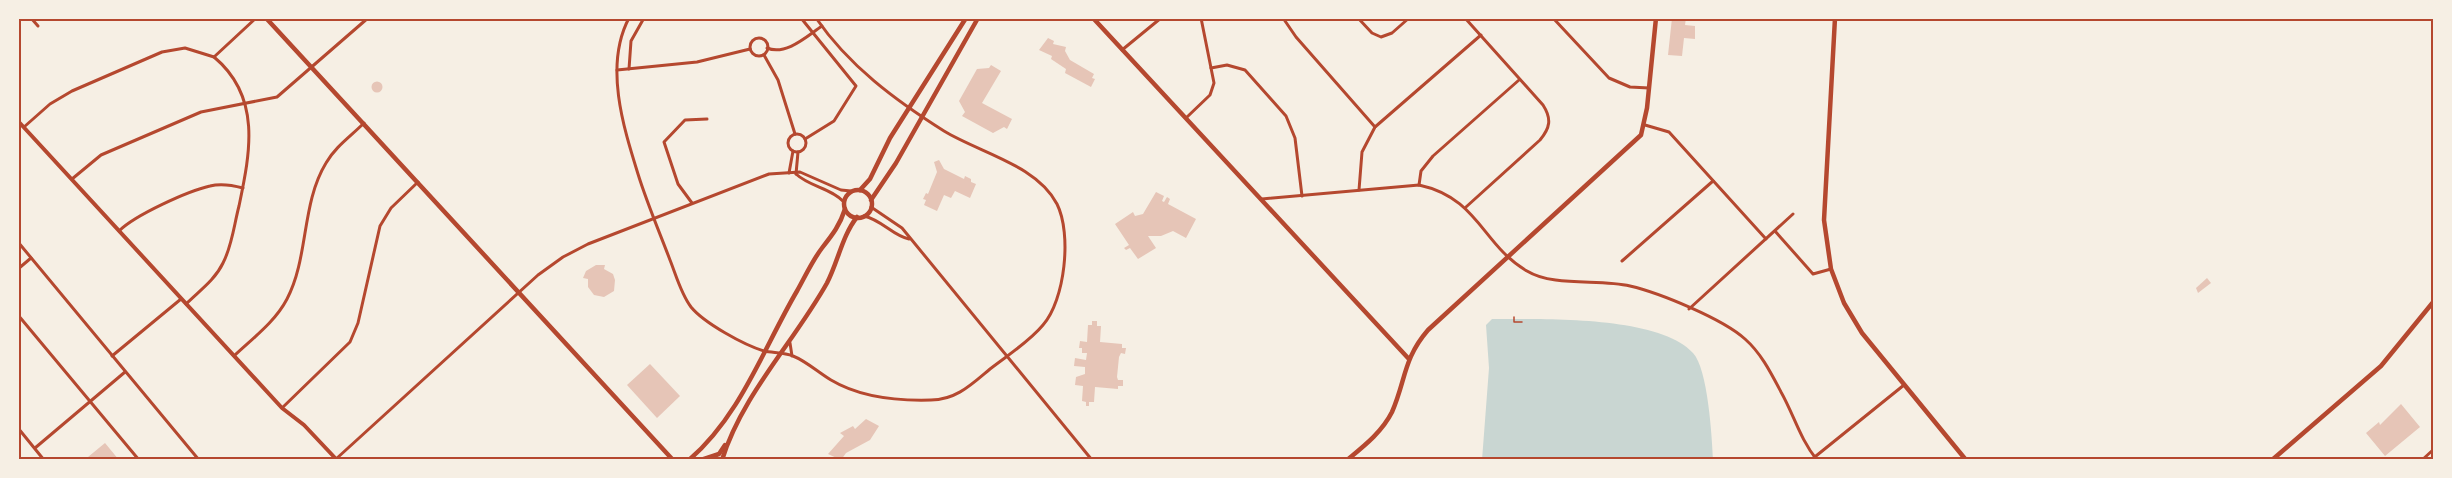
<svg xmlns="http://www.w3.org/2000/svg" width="2452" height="478" font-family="Lato,sans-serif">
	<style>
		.water { fill: #c9d6d2 }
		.building { fill: #e6c5b7 }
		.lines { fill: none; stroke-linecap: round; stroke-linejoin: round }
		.path { stroke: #b5482f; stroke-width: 1.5 }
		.minor { stroke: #b5482f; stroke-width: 3 }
		.tertiary { stroke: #b5482f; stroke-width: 4 }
		.secondary { stroke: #b5482f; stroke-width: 4.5 }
		.primary { stroke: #b5482f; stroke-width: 4.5 }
		.neatline { fill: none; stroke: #b5482f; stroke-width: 2 }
	</style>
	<rect width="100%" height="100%" fill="#f6efe4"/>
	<path class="water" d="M1492,319C1540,319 1660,315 1693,353C1708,369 1712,437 1713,460H1482L1489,368L1486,325Z"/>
	<g class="building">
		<polygon points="1672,18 1686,18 1685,25 1695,26 1695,39 1684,38 1682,56 1668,55"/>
		<polygon points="1048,38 1054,41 1053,44 1066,47 1065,51 1070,60 1094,74 1092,78 1095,79 1091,87 1065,73 1066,69 1051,59 1052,56 1039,50"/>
		<polygon points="991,65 1001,71 982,103 1012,119 1007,129 1004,127 993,133 962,116 965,112 959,101 977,69 989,68"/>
		<circle cx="377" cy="87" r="5.5"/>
		<polygon points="939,160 944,169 964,179 965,176 971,179 971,182 976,184 970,198 955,191 951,198 944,195 937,211 924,205 926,200 923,199 926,193 928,194 937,172 934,162"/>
		<polygon points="1156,192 1164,196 1162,201 1164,202 1167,197 1170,199 1168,204 1196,219 1186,238 1173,231 1161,236 1148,236 1156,248 1138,259 1130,248 1126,250 1124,248 1129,245 1115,224 1133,212 1135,216 1143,214"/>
		<polygon points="596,265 605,265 604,269 613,274 615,280 614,291 604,297 594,295 588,287 588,279 583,278 586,271"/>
		<polygon points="2207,278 2211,283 2198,293 2196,288"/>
		<polygon points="1092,321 1097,321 1097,326 1101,326 1100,342 1122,344 1122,348 1126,348 1125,354 1121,353 1119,357 1117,377 1118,380 1123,380 1123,386 1118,386 1118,389 1095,387 1094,402 1089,402 1089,406 1086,406 1086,402 1082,401 1083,386 1075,385 1076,377 1085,374 1085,367 1074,366 1075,358 1086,360 1087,353 1082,353 1082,348 1079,348 1080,341 1087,342 1088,325 1092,325"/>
		<polygon points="650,364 680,396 657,418 627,385"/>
		<polygon points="2401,404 2420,427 2385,456 2366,433 2379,422 2380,425"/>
		<polygon points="866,419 879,426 870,440 846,453 841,460 828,454 844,436 840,433 853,426 855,429"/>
		<polygon points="105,443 119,460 85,460 82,457 88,457"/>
	</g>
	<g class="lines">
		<polyline class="path" points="1514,317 1514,322 1522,322"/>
		<g class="minor">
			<polyline points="31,18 38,26"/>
			<path d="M629,18C604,65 623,126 638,174C647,203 659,231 670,260C676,275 681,294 691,307C704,323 744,345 764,351C773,353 784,352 793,356C806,361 819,373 831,380C861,398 897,401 931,400C956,400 972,384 990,369C1008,355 1029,342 1043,325C1065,300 1072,234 1057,204C1037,165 980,153 944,131C895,100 849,66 816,18"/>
			<polyline points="801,18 856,86 834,121 805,139"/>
			<polyline points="1283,18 1296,37 1375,127"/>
			<polyline points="1358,18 1372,33 1381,37 1392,33 1409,18"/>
			<path d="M1465,18L1543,105C1552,119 1550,128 1540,140L1466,207"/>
			<polyline points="1553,18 1609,78 1630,87 1649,88"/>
			<circle cx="759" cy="47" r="9"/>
			<path d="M767,48C786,56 807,36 822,26"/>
			<polyline points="1122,50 1161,18"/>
			<polyline points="764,55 778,80 795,134"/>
			<polyline points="1211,68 1227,65 1245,70 1286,116 1295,138 1302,196"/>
			<polyline points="629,69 631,41 644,18"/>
			<polyline points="617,70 697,62 750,49"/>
			<polyline points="1187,117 1210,95 1214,83 1201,18"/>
			<polyline points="1645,125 1669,132 1766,239"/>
			<polyline points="24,127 50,104 72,91 162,52 185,48 214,57 256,18"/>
			<circle cx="797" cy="143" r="9"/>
			<polyline points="789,173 793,151"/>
			<path d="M796,174C810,187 831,188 844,202"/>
			<polyline points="796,174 798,152"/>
			<polyline points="72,179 101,155 201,112 277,97 368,18"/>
			<polyline points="1419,185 1421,171 1433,156 1519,80"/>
			<polyline points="1359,190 1362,152 1375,127 1481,35"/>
			<path d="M1262,199L1419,185C1479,198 1482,245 1527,271C1553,287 1599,279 1630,286C1660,293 1723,319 1745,339C1761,353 1771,373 1781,392C1794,415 1800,439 1817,460"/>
			<polyline points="692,203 678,184 664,142 685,120 707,119"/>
			<polyline points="871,207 902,228 1092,460"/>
			<path d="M864,216C882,220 893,236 909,239"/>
			<path d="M119,231C135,215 188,191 210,186C221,183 232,185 243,188"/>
			<polyline points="1775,231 1813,274 1831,269"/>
			<polyline points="18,242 199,460"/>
			<polyline points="1622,261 1713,181"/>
			<polyline points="18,269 31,258"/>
			<path d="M186,304C199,291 215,280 223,263C232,246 234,225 239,206C250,153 262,97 214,57"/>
			<polyline points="1689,309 1793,214"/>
			<polyline points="18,315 139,460"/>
			<polyline points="790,343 792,356"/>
			<polyline points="112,356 181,299"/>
			<path d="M234,356C253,338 275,322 287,299C309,257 301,204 326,163C335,147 351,136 364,123"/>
			<polyline points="282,408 350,342 358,323 380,226 391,208 418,182"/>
			<polyline points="18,428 44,460"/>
			<polyline points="35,448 125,372"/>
			<polyline points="336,459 538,275 563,257 588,244 769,174 800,172 841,190 851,191"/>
			<polyline points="1811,460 1904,385"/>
			<polyline points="2422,460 2434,449"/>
		</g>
		<polyline class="tertiary" points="18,121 282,408 304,425 337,460"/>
		<g class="secondary">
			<polyline points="266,18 673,460"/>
			<polyline points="1093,18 1408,358"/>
			<polyline points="860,190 870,179 890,138 966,18"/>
			<circle cx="858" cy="204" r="14"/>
			<polyline points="871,200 896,163 978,18"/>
			<path d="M689,460C741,415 763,349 797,291C805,277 812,261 822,248C833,234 840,225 845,209"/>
			<polyline points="701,460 719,454 725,445"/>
			<path d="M722,460C742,395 794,342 827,283C838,262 842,236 857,217"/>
		</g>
		<g class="primary">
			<polyline points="1835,18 1824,220 1831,269 1844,303 1862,333 1966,460"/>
			<polyline points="18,459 19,460"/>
			<path d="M1347,460C1364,446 1382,432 1392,412C1406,380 1403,359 1428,330L1641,135L1647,108L1656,18"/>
			<polyline points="2272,460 2381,366 2434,301"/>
		</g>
	</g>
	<rect width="2452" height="478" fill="none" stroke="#f6efe4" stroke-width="39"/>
	<rect x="20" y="20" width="2412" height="438" class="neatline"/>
</svg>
